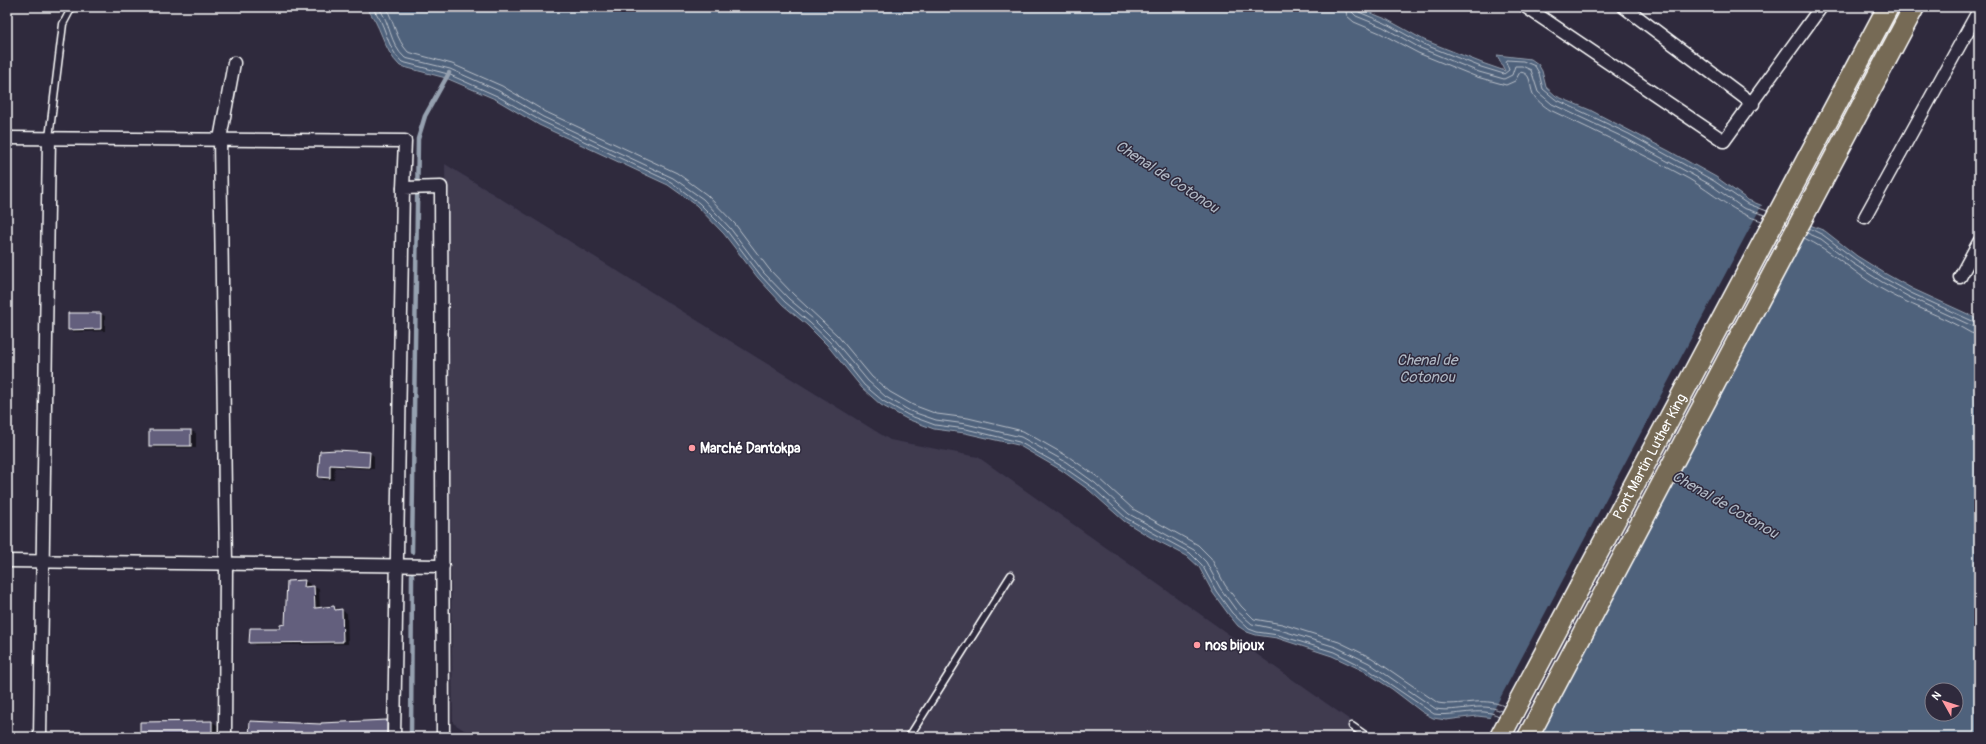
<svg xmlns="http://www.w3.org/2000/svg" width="1986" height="744" font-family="Pangolin,sans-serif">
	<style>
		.built { fill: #3f3a50 }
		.water { fill: #50627b; stroke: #96a1b0; fill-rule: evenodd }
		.pier { fill: #2f2a3d }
		.shadow { fill: #0007 }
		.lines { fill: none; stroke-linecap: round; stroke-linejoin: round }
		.shore { stroke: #b9c0ca; stroke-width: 1 }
		.stream { stroke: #96a1b0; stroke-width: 4.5 }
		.building { fill: #635e7d; stroke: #fff }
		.lane-casing { stroke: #fff; stroke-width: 9 }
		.street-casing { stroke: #fff; stroke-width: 15 }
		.primary-casing { stroke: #fff; stroke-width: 23 }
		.lane { stroke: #2f2a3d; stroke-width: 6 }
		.street { stroke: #2f2a3d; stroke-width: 12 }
		.primary { stroke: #766a55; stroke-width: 20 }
		.poi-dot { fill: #ff9aa2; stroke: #2f2a3d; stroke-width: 1.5 }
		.labels { text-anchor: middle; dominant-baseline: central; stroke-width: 3; stroke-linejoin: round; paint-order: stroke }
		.poi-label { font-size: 14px; font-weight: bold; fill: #fff; stroke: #2f2a3d; text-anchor: start }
		.street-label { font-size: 14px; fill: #fff; stroke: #2f2a3d }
		.water-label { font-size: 15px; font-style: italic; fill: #b0b8c4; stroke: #2f2a3d }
	</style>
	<rect width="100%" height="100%" fill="#2f2a3d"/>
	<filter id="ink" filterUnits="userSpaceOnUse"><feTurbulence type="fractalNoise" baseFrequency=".025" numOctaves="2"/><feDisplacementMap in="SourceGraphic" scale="8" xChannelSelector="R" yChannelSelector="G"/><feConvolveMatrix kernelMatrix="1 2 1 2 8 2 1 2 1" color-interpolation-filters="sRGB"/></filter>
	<g filter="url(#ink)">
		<polygon class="built" points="445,164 890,440 978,457 1374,737 475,737 453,723"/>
		<path class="water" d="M365,7H1356L1386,19L1424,40L1482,63L1505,71L1497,55L1531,59L1538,64L1542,71L1546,87L1556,96L1590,110L1669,151L1716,177L1748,200L1825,231L1857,256L1886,274L1913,289L1970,315L1979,321V737H1529L1494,718L1477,716L1446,720L1433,718L1422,712L1392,689L1364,671L1332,656L1277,638L1256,635L1247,632L1238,626L1229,615L1213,593L1199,567L1187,556L1150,537L1124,521L1089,490L1061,470L1018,445L965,433L934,429L907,419L881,405L862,388L827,345L807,325L783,305L758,278L724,234L696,205L668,185L539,125L495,99L446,78L400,66C382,49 382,24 365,7ZM1932,690H1956V714H1932Z"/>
		<polygon class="pier" points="1763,203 1811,223 1538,737 1525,737 1494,720 1489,719"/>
		<g class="shadow">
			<polygon points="100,314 105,316 105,331 74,332 69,329"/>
			<polygon points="150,431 191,431 196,433 196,448 155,448 150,445"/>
			<polygon points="321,452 370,453 374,456 374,469 335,467 334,480 324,480 319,477"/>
			<polygon points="305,581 310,584 309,587 314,587 319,589 320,609 334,607 347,613 348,644 255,645 250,642 286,625 288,582"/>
			<polygon points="387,721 393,725 393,737 251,737 322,725"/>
			<polygon points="212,722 219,726 219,737 142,737"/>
		</g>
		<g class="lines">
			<g class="shore">
				<path d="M371,7C387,22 385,47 402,62L448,74L497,96L541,121L671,182L699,203L727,231L761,276L785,302L810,323L830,342L864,385L883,401L908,415L935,425L966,429L1019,442L1063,467L1092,487L1126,518L1190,553L1202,565L1216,591L1232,613L1249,629L1257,632L1278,635L1334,652L1366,668L1434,714C1455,717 1480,706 1499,716"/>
				<path d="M378,7C391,22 389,44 405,58L450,69L499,91L543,117L673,178L703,199L730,228L764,273L789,299L813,319L833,339L868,381L886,397L910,411L936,420L966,424L1021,437L1066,462L1095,483L1129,514L1194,550L1206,562L1220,588L1236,610L1252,624L1280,630L1336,647L1369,663L1436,709C1457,713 1482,701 1501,711"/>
				<path d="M386,7C394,22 396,39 408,52L452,64L502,86L546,112L677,173L707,195L735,224L769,269L793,294L837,335L872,377L890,392L913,405L937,414L968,418L1023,431L1069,457L1099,478L1133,509L1198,545L1211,558L1225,585L1241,606L1254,619L1282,624L1339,642L1372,658L1438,703C1459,707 1483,696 1504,706"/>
				<path d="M1345,7L1347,16L1354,22L1380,33L1418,53L1477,77L1506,85L1515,81L1520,72C1532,73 1529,85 1533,94C1536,100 1544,106 1550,110C1597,132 1643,154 1689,179C1713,193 1735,214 1762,221"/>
				<polyline points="1351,7 1352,12 1356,16 1383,27 1420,48 1479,72 1504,79 1512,75 1515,66 1522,66 1531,70 1538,92 1552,104 1627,139 1711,185 1743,208 1765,215"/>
				<polyline points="1356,7 1359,12 1385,23 1423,44 1481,67 1504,74 1509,70 1506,62 1507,60 1523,61 1535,66 1539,73 1543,89 1555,99 1629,134 1714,181 1746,203 1767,211"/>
				<polyline points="1809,228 1823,235 1855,259 1884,278 1911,293 1979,324"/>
				<polyline points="1807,233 1821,239 1852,263 1882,282 1909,297 1979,329"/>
				<path d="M1804,238C1831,250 1853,272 1878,287C1908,305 1941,315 1971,333L1979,335"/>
			</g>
			<g class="stream">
				<polyline points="412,552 418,139 425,116 449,73"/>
				<polyline points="411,737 412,575"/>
			</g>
		</g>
		<g class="building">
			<polygon points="68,313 101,313 101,329 68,330"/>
			<rect x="149" y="430" width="42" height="16"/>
			<polygon points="337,450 370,452 369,467 330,465 330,478 318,477 320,451"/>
			<polygon points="305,580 304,587 314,586 315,608 334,606 335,610 342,609 343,642 249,643 250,628 280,628 280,625 285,624 287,581"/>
			<polygon points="387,720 387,737 249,737 250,721 321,724 321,723"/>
			<polygon points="212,721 212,737 140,737 140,722"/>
		</g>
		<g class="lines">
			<g class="lane-casing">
				<g id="lane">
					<polyline points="49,138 63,24 72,7"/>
					<polyline points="1352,726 1368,737"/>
					<polyline points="909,737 1011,575"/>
				</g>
			</g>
			<g class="street-casing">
				<g id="street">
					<polyline points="1526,7 1724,141 1821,7"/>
					<polyline points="1624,7 1753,104"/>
					<polyline points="7,138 405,141 403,188"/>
					<polyline points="1865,217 1979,10"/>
					<polyline points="1960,277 1979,242"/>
					<polyline points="7,561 443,566"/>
					<polyline points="40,737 49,138"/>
					<polyline points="225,737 226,564 220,139 234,63"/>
					<polyline points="394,737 403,188 441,187 443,737"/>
				</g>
			</g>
			<g class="primary-casing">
				<g id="primary">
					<path id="s1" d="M1500,737L1888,7"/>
					<polyline points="1528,737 1914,7"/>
				</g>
			</g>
			<use href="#lane" class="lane"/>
			<use href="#street" class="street"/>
			<use href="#primary" class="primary"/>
		</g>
	</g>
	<g class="poi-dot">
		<circle cx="692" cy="448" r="4"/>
		<circle cx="1197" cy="645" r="4"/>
	</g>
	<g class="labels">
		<g class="poi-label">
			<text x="700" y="448">Marché Dantokpa</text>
			<text x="1205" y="645">nos bijoux</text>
		</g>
		<g class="street-label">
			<text stroke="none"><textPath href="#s1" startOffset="318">Pont Martin Luther King</textPath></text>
		</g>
		<g class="water-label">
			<text transform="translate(1167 177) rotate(33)">Chenal de Cotonou</text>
			<text x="1427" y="360">Chenal de<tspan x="1427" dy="17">Cotonou</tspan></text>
			<text transform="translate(1725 505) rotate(30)">Chenal de Cotonou</text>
		</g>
	</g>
	<rect width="1986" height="744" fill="none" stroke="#2f2a3d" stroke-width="24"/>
	<rect x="12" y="12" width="1962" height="720" fill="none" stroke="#fff" stroke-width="1.5" filter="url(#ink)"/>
	<g transform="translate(1944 702) rotate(309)"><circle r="19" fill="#2f2a3d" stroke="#827f8b"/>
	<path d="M0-3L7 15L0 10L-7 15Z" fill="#ff9aa2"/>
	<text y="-6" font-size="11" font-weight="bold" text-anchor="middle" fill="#ffffff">N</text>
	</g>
</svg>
